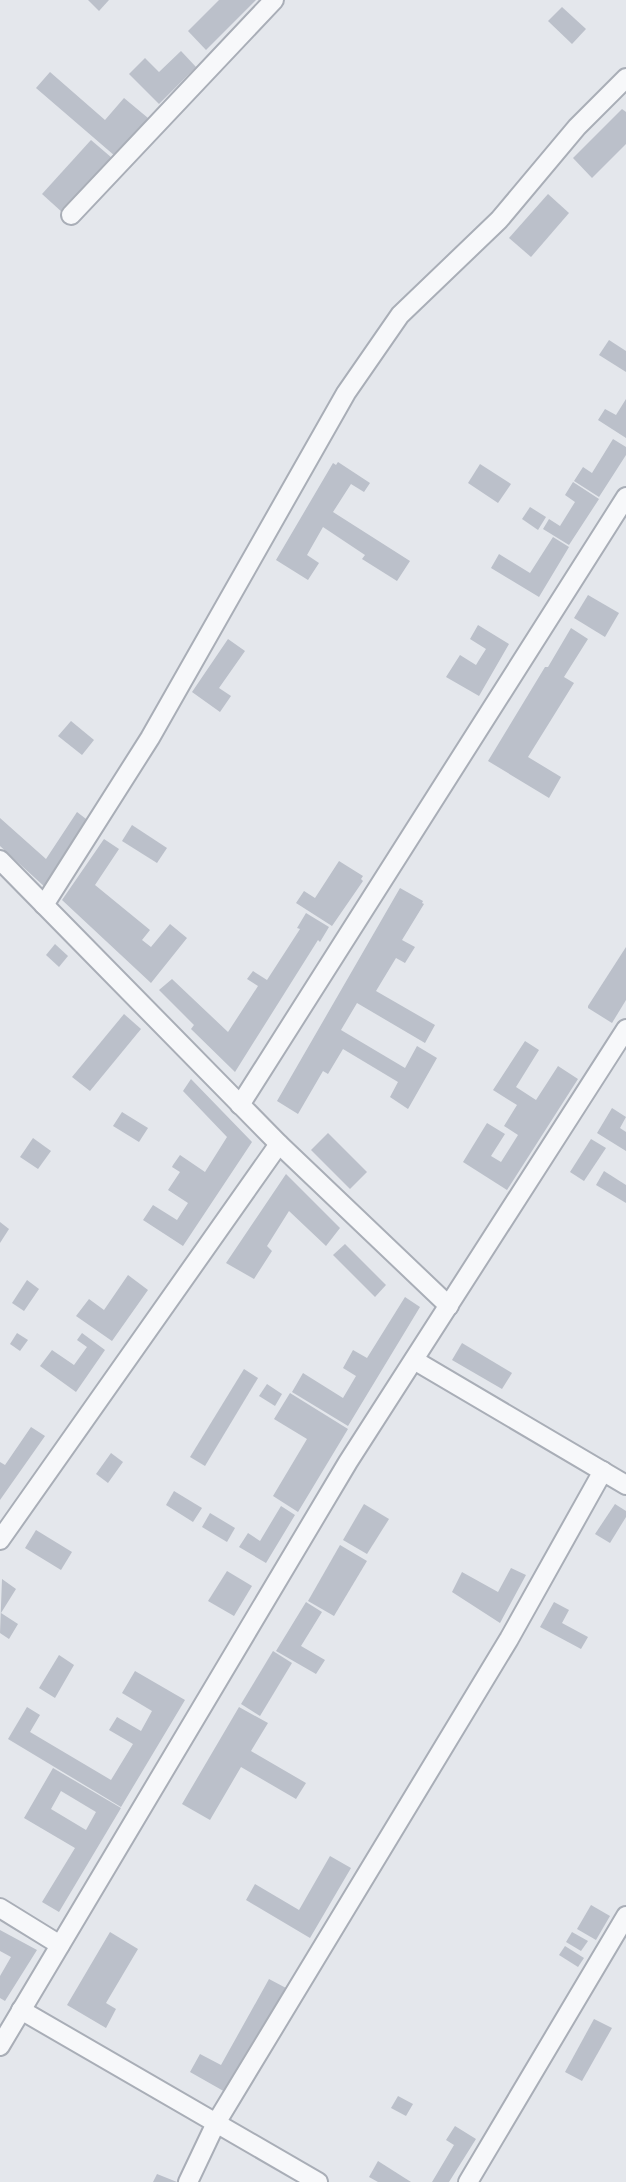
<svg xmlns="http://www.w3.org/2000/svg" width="626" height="2182" font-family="Montserrat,sans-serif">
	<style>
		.building { fill: #bbc0ca; fill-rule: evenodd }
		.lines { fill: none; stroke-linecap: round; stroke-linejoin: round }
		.minor-casing { stroke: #a9aeb7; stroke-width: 22 }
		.minor { stroke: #f7f8fa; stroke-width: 18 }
	</style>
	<rect width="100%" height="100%" fill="#e4e7ec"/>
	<g class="building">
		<polygon points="88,0 109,0 99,11"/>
		<polygon points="219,0 256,0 206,50 188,31"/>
		<polygon points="562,7 586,29 572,44 548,21"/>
		<polygon points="181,51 196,67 159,104 129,74 145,58 159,72"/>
		<polygon points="50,72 105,120 124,98 148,118 115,156 36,88"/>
		<polygon points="622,109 626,112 626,144 592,178 573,158"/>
		<polygon points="91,140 112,158 63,213 42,194"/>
		<polygon points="548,194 569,213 531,257 509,238"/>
		<polygon points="609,340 626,351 626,372 599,355"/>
		<polygon points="626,399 626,438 598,420 605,409 616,415"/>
		<polygon points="613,439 626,447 626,455 599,497 574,481 583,467 592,473"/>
		<polygon points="338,462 370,483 364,492 351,484 333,512 410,561 397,581 362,559 365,555 323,527 307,555 319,563 308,580 276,560 333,463 336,465"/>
		<polygon points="480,464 511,484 498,503 468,483"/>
		<polygon points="573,482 599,499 569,545 543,529 549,519 560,526 575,502 565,495"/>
		<polygon points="530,507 546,517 538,530 522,519"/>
		<polygon points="553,537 569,547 539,597 491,568 499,554 530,573"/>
		<polygon points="588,595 619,613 605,637 574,618"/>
		<polygon points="478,625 509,644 479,696 446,677 460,655 476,665 479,660 486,649 470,639"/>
		<polygon points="571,628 588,639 564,677 574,683 528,757 561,777 549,798 488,761 545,667 548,667"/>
		<polygon points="228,639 245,651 219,688 231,696 220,712 192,692"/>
		<polygon points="71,721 94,740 82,755 58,736"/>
		<polygon points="77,812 90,822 46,888 0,846 0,818 46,859"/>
		<polygon points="132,825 167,848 157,863 122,841"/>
		<polygon points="104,839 119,849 95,885 150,930 142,940 151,947 170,924 187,938 151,983 62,900"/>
		<polygon points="339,861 363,876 361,879 363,881 332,926 296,903 304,891 315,898"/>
		<polygon points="400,888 423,901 422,903 424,904 402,940 415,947 405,963 396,958 376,991 435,1025 425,1043 357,1003 341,1030 405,1068 417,1046 437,1058 408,1109 390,1097 398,1082 343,1049 328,1074 323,1071 298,1114 277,1101"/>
		<polygon points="306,913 329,927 320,942 318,940 235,1072 191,1029 194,1025 159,990 172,979 228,1032 258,986 247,979 253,971 267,980 300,929 297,928"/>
		<polygon points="55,944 68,956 59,967 46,955"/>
		<polygon points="626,947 626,1000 612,1023 588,1008 588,1006"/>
		<polygon points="124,1014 141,1029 90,1091 72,1077"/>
		<polygon points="525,1041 539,1050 516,1087 536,1100 558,1066 578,1079 507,1190 463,1162 487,1123 505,1134 491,1156 501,1162 518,1135 504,1126 517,1105 493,1090"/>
		<polygon points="191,1079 252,1142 183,1246 143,1220 153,1205 177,1220 188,1203 168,1190 180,1172 172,1167 173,1165 180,1155 205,1172 227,1137 183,1091"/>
		<polygon points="612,1108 626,1117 620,1128 626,1132 626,1151 597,1133"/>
		<polygon points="122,1112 148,1128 139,1142 113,1126"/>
		<polygon points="328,1133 367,1172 350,1189 311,1150"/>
		<polygon points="33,1138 51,1151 38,1169 20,1157"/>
		<polygon points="591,1139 606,1148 584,1181 570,1172"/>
		<polygon points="604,1171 626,1185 626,1203 596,1185"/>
		<polygon points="286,1174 340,1228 326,1246 289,1211 267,1246 272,1251 254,1279 226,1263"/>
		<polygon points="0,1222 9,1229 0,1243"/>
		<polygon points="345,1244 386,1285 375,1297 333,1255"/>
		<polygon points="128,1275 148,1290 112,1341 76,1316 89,1299 104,1310"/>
		<polygon points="27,1280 39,1289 24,1311 12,1303"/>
		<polygon points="405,1297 420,1307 348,1426 292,1392 303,1373 343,1398 356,1376 343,1368 353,1350 367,1358"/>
		<polygon points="17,1333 28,1340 20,1351 10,1344"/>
		<polygon points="82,1333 105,1350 76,1392 40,1366 52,1350 74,1365 87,1347 77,1340"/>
		<polygon points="462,1343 512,1373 502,1389 452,1360"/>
		<polygon points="244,1369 258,1378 205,1466 190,1457"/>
		<polygon points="267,1384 282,1394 275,1406 259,1396"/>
		<polygon points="290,1393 348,1429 298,1512 273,1496 307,1439 274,1419"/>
		<polygon points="31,1427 45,1436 0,1500 0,1462 5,1465"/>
		<polygon points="111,1453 123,1462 108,1483 96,1474"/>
		<polygon points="174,1491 202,1508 193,1522 166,1505"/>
		<polygon points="364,1504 389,1519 367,1554 343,1540"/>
		<polygon points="615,1504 626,1511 626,1517 610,1543 595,1534"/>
		<polygon points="281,1506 295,1515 266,1563 239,1547 248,1533 260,1541"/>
		<polygon points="210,1513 235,1528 227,1542 202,1527"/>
		<polygon points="36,1530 72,1552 61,1570 25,1548"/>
		<polygon points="340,1545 367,1561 334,1616 308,1601"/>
		<polygon points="511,1568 526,1575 500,1623 452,1592 462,1572 498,1592"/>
		<polygon points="227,1571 252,1586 234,1616 208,1601"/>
		<polygon points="2,1579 16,1589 1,1613 18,1624 9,1639 0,1633"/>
		<polygon points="306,1602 322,1612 301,1646 325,1660 316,1674 276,1651"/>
		<polygon points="554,1602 569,1610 562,1623 588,1637 581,1649 540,1627"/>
		<polygon points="273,1651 292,1663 260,1716 241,1704"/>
		<polygon points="59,1655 74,1665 55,1698 39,1688"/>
		<polygon points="135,1671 185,1700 121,1807 8,1739 27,1707 40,1715 30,1732 111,1780 133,1744 109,1730 117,1717 141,1731 152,1711 122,1693"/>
		<polygon points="239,1707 268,1723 251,1751 306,1783 296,1799 241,1767 210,1820 182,1804"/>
		<path d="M53,1768L121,1808L59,1912L42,1902L75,1848L24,1818ZM61,1791L96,1812L86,1830L51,1809Z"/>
		<polygon points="330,1856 351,1868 310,1938 246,1900 255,1884 299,1910"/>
		<polygon points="591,1905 610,1916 596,1940 577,1929"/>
		<polygon points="0,1930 37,1950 5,2001 0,1998 0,1976 11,1957 0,1951"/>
		<polygon points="110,1932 138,1949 106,2003 116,2009 106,2028 67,2005"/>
		<polygon points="572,1932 588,1941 581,1951 566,1942"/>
		<polygon points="565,1946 584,1958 578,1967 559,1955"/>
		<polygon points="269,1979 286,1988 227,2093 190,2072 200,2054 221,2065"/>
		<polygon points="594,2019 612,2028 582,2081 565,2072"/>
		<polygon points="398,2096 413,2104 406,2116 391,2108"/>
		<polygon points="455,2126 476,2139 449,2182 432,2182 454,2145 446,2140"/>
		<polygon points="378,2161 411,2182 378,2182 369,2177"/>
		<polygon points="157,2174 177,2182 153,2182"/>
	</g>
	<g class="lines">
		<g class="minor-casing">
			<g id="minor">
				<polyline points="71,215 274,0"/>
				<polyline points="0,860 279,1144 449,1306"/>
				<polyline points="44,905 150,738 346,393 400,315 499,220 577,127 626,78"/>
				<polyline points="240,1105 626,497"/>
				<polyline points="414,1360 626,1485"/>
				<polyline points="0,1540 279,1144"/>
				<polyline points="0,1908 60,1945"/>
				<polyline points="21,2010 318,2182"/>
				<polyline points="0,2046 348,1462 626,1029"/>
				<polyline points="188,2182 216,2123 509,1639 603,1471"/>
				<polyline points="468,2182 626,1916"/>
			</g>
		</g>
		<use href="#minor" class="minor"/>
	</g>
</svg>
